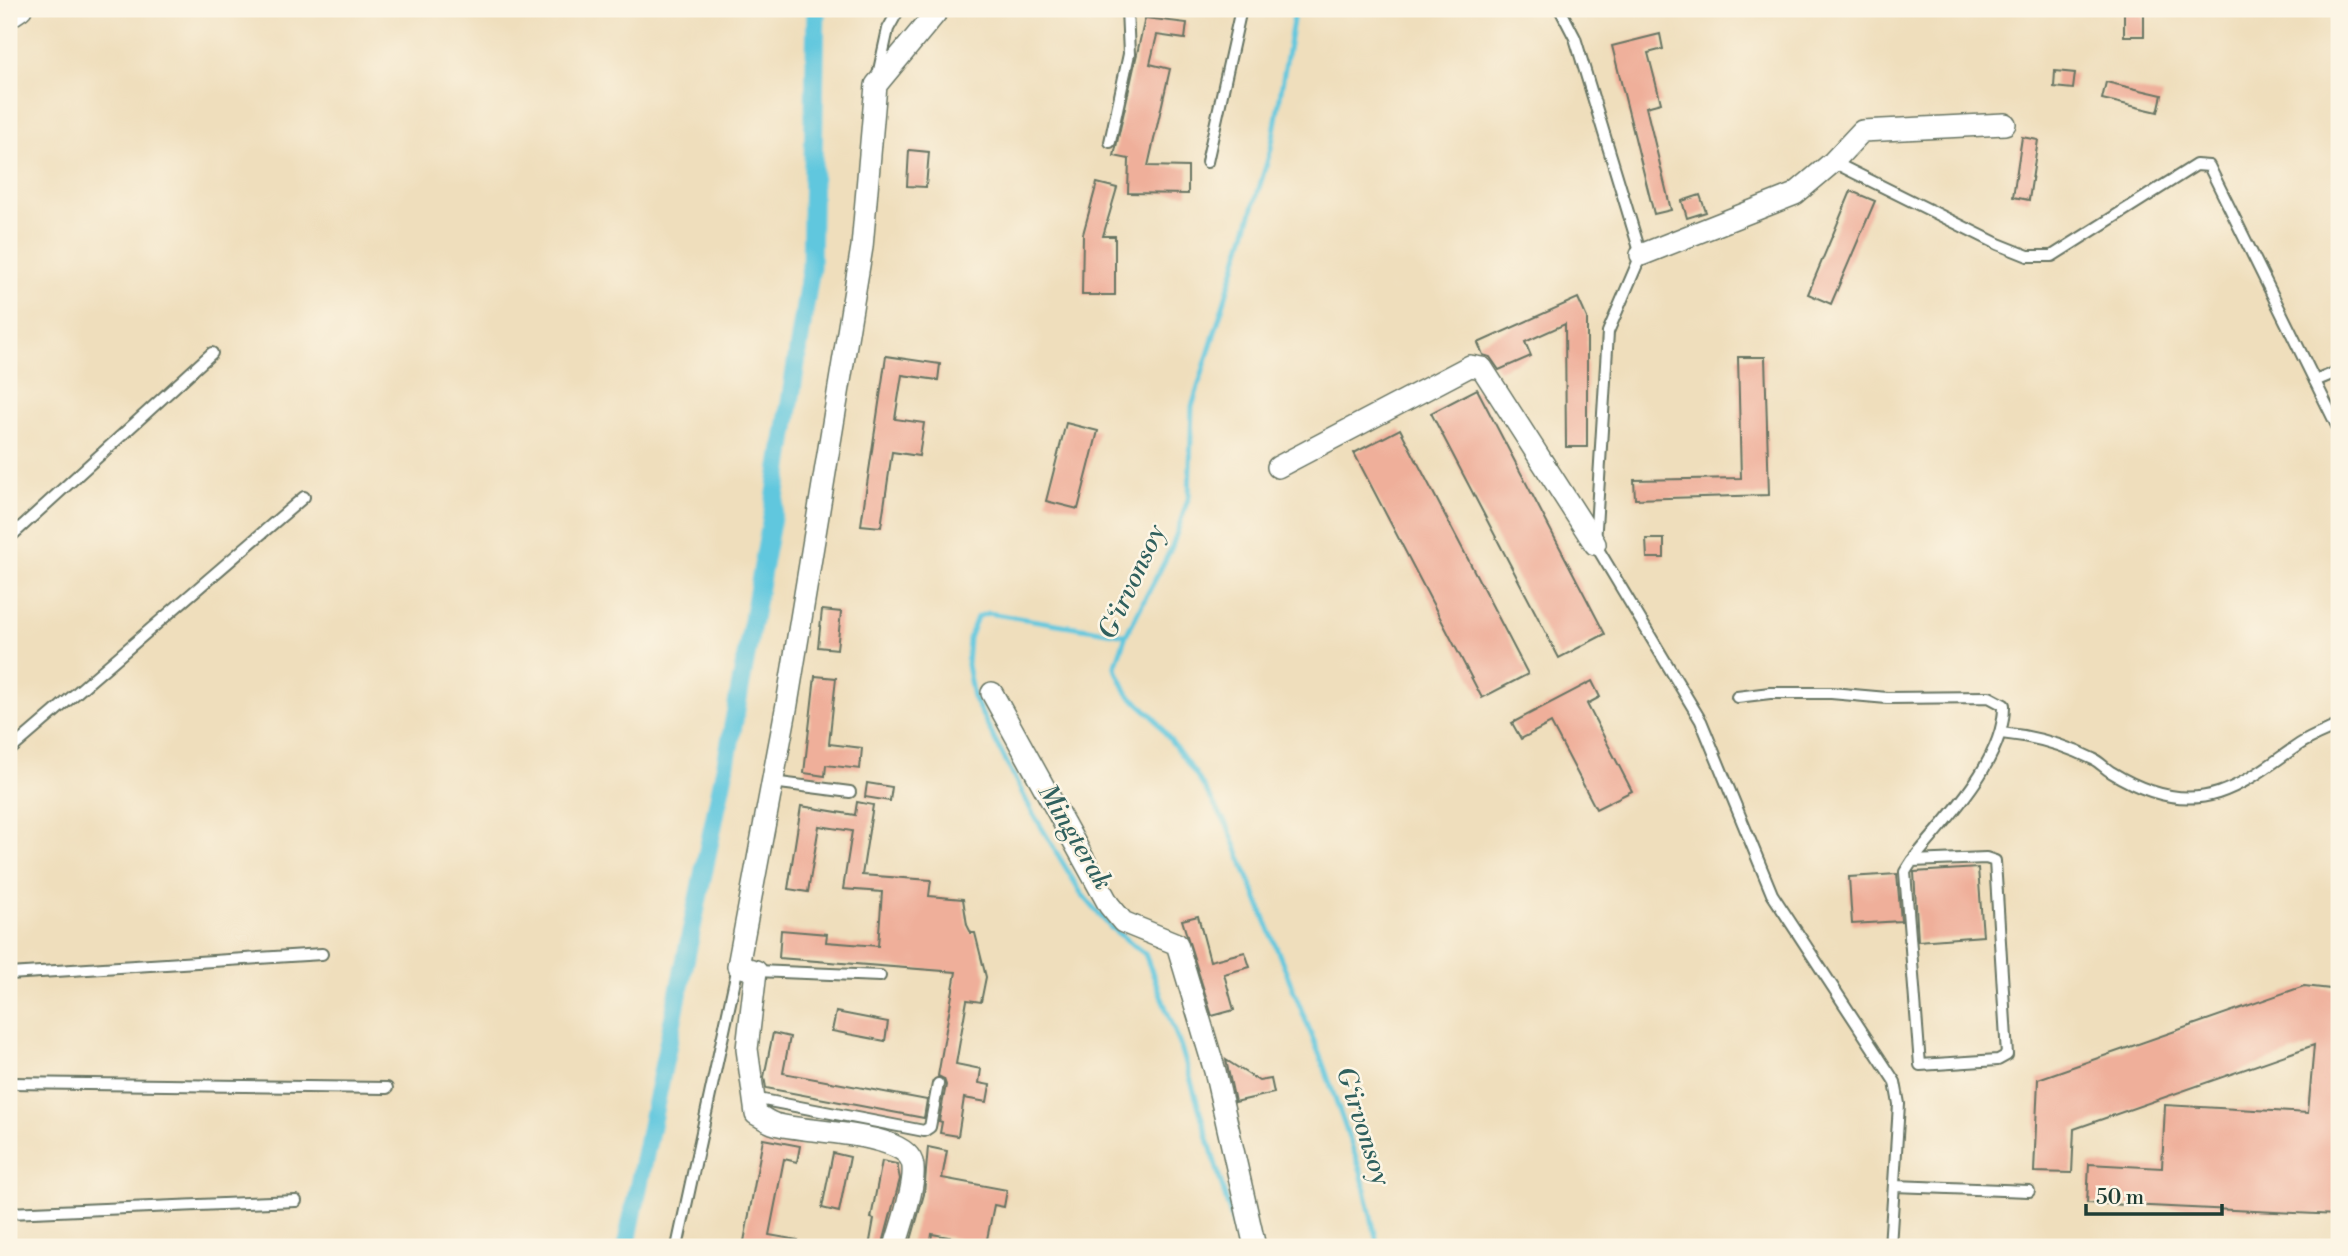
<svg xmlns="http://www.w3.org/2000/svg" width="2348" height="1256" font-family="'Libre Bodoni',serif">
	<style>
		.lines { fill: none; stroke-linecap: round; stroke-linejoin: round }
		.stream { stroke: #61c7de; stroke-width: 5 }
		.canal { stroke: #61c7de; stroke-width: 19 }
		.building { fill: #efaf9a }
		.lane-casing { stroke: #687564; stroke-width: 14 }
		.street-casing { stroke: #687564; stroke-width: 24 }
		.lane { stroke: #fff; stroke-width: 10 }
		.street { stroke: #fff; stroke-width: 21 }
		.labels { text-anchor: middle; dominant-baseline: central; stroke-width: 5; stroke-linejoin: round; paint-order: stroke }
		.water-label { font-size: 26px; font-style: italic; fill: #30605e; stroke: #fcf5e5 }
	</style>
	<rect width="100%" height="100%" fill="#fcf5e5"/>
	<filter id="ink" filterUnits="userSpaceOnUse"><feTurbulence type="fractalNoise" baseFrequency=".0143" numOctaves="2"/><feDisplacementMap in="SourceGraphic" scale="14" xChannelSelector="R" yChannelSelector="G"/><feConvolveMatrix kernelMatrix="1 2 1 2 8 2 1 2 1" color-interpolation-filters="sRGB"/></filter>
	<filter id="wash" filterUnits="userSpaceOnUse"><feTurbulence type="fractalNoise" baseFrequency=".00686" numOctaves="4" result="noise"/><feDisplacementMap in="SourceGraphic" scale="28" xChannelSelector="R" yChannelSelector="G"/><feGaussianBlur stdDeviation="1.57" result="paint"/><feColorMatrix in="noise" values="0 0 0 0 0 0 0 0 0 0 0 0 0 0 0 0 0 1.4 0 .05"/><feComposite in="paint" operator="in"/></filter>
	<g filter="url(#wash)">
		<rect width="100%" height="100%" fill="#efdebc"/>
		<g class="lines">
			<g class="stream">
				<polyline points="1295,9 1271,149 1192,407 1189,496 1172,547 1126,635 1115,667 1127,693 1152,715 1197,776 1228,827 1322,1061 1361,1172 1378,1247"/>
				<polyline points="1126,635 988,613 977,617 969,638 967,665 973,697 1031,810 1081,893 1110,927 1145,954 1181,1047 1240,1247"/>
			</g>
			<polyline class="canal" points="626,1247 727,758 773,512 811,267 816,9"/>
		</g>
		<g id="blocks">
			<g class="building">
				<rect x="2124" y="9" width="20" height="27"/>
				<polygon points="1145,18 1187,23 1185,39 1157,35 1150,64 1170,69 1148,166 1188,167 1188,194 1128,193 1129,159 1114,156"/>
				<polygon points="1660,34 1663,49 1648,53 1661,103 1646,107 1671,210 1654,214 1612,46"/>
				<polygon points="2055,71 2075,73 2073,89 2054,87"/>
				<polygon points="2106,82 2162,95 2158,112 2102,99"/>
				<polygon points="2022,137 2038,140 2029,200 2013,197"/>
				<polygon points="909,150 929,152 926,187 907,186"/>
				<polygon points="1097,183 1117,188 1103,236 1115,236 1115,295 1082,295 1083,234"/>
				<polygon points="1851,191 1875,201 1831,304 1808,294"/>
				<polygon points="1700,195 1706,212 1687,218 1682,201"/>
				<polygon points="1578,298 1587,318 1587,447 1566,447 1565,324 1525,342 1531,356 1499,370 1490,357 1483,355 1478,343"/>
				<polygon points="886,356 940,364 938,380 902,375 895,419 924,423 919,456 892,452 881,527 861,525"/>
				<polygon points="1738,357 1765,357 1769,495 1635,499 1634,480 1741,478"/>
				<polygon points="1477,389 1605,634 1559,658 1431,413"/>
				<polygon points="1066,423 1098,431 1078,509 1046,501"/>
				<polygon points="1400,429 1528,674 1482,698 1354,453"/>
				<polygon points="1646,539 1664,539 1664,558 1647,558"/>
				<polygon points="822,610 841,612 837,649 818,647"/>
				<polygon points="815,676 836,678 829,744 862,748 860,769 826,765 825,776 804,773"/>
				<polygon points="1592,681 1600,697 1587,704 1632,791 1596,809 1551,723 1521,739 1512,723"/>
				<polygon points="867,783 892,787 890,801 865,797"/>
				<polygon points="857,802 873,805 862,875 931,880 929,896 963,899 967,925 971,933 975,933 986,977 981,1002 967,1000 956,1064 981,1069 979,1083 990,1085 987,1102 964,1098 958,1136 940,1133 942,1122 939,1121 946,1085 944,1079 938,1076 956,972 779,958 781,930 827,934 826,942 878,946 882,892 843,889 852,831 819,826 808,892 788,889 801,806 855,815"/>
				<polygon points="1978,868 1983,936 1918,941 1914,872"/>
				<polygon points="1897,874 1901,921 1852,924 1849,877"/>
				<polygon points="1198,916 1210,961 1245,952 1250,967 1224,974 1234,1010 1212,1016 1182,920"/>
				<polygon points="2304,986 2339,990 2338,1215 2087,1203 2089,1164 2162,1168 2165,1105 2308,1113 2314,1045 2074,1129 2072,1173 2034,1172 2038,1079"/>
				<polygon points="836,1012 888,1022 885,1041 832,1031"/>
				<polygon points="773,1033 790,1037 783,1073 927,1100 924,1118 766,1088 764,1077"/>
				<polygon points="1226,1060 1259,1081 1271,1079 1274,1093 1235,1102"/>
				<polygon points="763,1139 800,1146 797,1162 784,1159 769,1235 798,1240 797,1247 743,1247"/>
				<polygon points="928,1147 947,1151 942,1178 1007,1190 1004,1207 994,1205 986,1244 932,1234 930,1247 909,1247 924,1194"/>
				<polygon points="833,1153 850,1157 839,1212 822,1208"/>
				<polygon points="882,1161 897,1164 900,1179 882,1247 869,1247 874,1219 871,1218"/>
			</g>
		</g>
	</g>
	<g filter="url(#ink)">
		<use href="#blocks" fill-opacity="0" stroke="#687564" stroke-width="2"/>
		<g class="lines">
			<g class="lane-casing">
				<g id="lane">
					<polyline points="1560,9 1575,38 1641,255 1608,332 1595,544 1701,721 1772,894 1895,1082 1899,1104 1890,1247"/>
					<polyline points="878,75 888,29 899,9"/>
					<polyline points="1110,142 1129,54 1127,9"/>
					<polyline points="1207,162 1241,9"/>
					<polyline points="1833,162 1998,244 2028,256 2052,256 2196,165 2209,166 2339,430"/>
					<polyline points="2315,381 2339,371"/>
					<polyline points="9,538 212,353"/>
					<path d="M1737,697L1770,693H1831L1887,698L1989,697L2004,705C2005,761 1945,820 1912,861L1905,872L1920,1065L1998,1060L2007,1055L1995,861L1986,858L1912,861"/>
					<path d="M2001,733C2033,736 2064,745 2093,759C2100,762 2104,768 2111,772C2142,791 2181,805 2218,793C2250,782 2273,762 2300,744C2312,736 2327,731 2339,725"/>
					<polyline points="9,751 304,497"/>
					<polyline points="772,782 850,792"/>
					<polyline points="756,971 880,976"/>
					<polyline points="9,974 322,954"/>
					<polyline points="9,1083 387,1088"/>
					<polyline points="753,1098 924,1131 930,1127 938,1084"/>
					<polyline points="1894,1186 2029,1191"/>
					<polyline points="9,1213 296,1201"/>
					<polyline points="677,1247 738,966"/>
				</g>
			</g>
			<g class="street-casing">
				<g id="street">
					<polyline points="9,17 21,9"/>
					<polyline points="1641,255 1795,194 1833,162 1862,131 2005,124"/>
					<polyline points="1278,467 1470,366 1482,368 1595,544"/>
					<polyline points="992,693 1109,905 1123,922 1177,944 1215,1071 1255,1247"/>
					<path d="M895,1247C900,1228 918,1181 912,1162C902,1131 804,1133 775,1124C768,1122 762,1117 756,1114L747,1049L756,971L738,966L787,704L862,247L876,85L939,9"/>
				</g>
			</g>
			<use href="#lane" class="lane"/>
			<use href="#street" class="street"/>
		</g>
	</g>
	<g class="labels">
		<g class="water-label">
			<text transform="translate(1132 582) rotate(-65)">G‘irvonsoy</text>
			<text transform="translate(1075 837) rotate(59)">Mingterak</text>
			<text transform="translate(1363 1126) rotate(72)">G‘irvonsoy</text>
		</g>
	</g>
	<rect width="2348" height="1256" fill="none" stroke="#fcf5e5" stroke-width="35"/>
	<path d="M2086 1204v10h136v-10" fill="none" stroke="#1f3d34" stroke-width="3.5"/>
	<text x="2096" y="1204" font-size="21" fill="#1f3d34" stroke="#fcf5e5" stroke-width="5" paint-order="stroke">50 m</text>
</svg>
